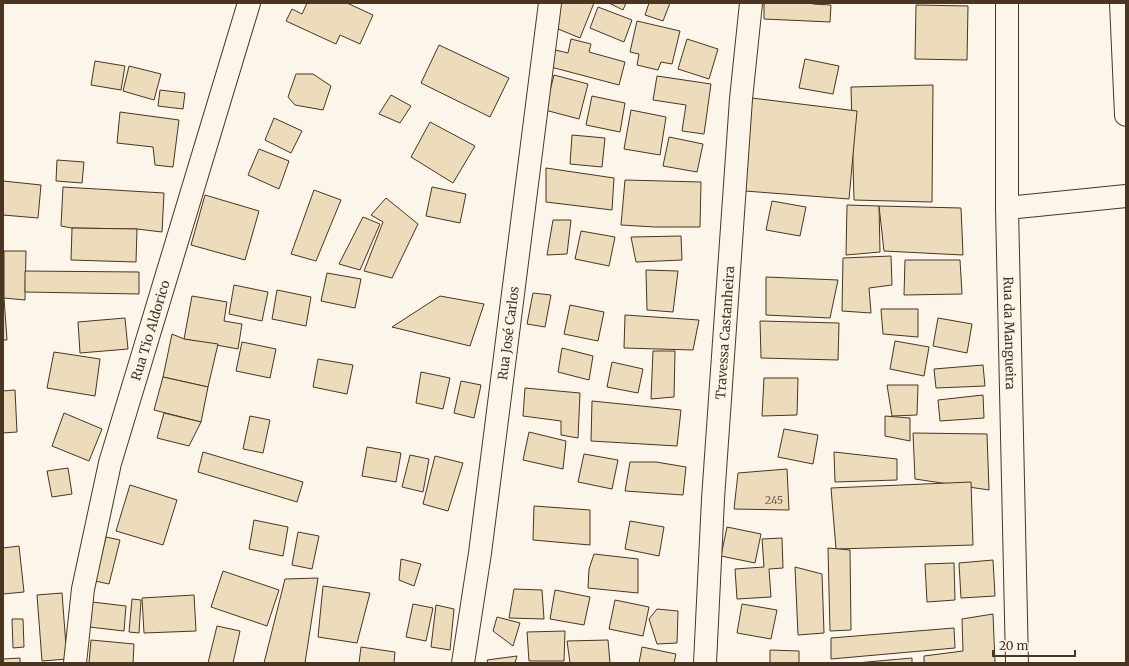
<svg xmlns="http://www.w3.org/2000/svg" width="1129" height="666" font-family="Merriweather,serif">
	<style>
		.building { fill: #ecdcbc; stroke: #4a3520 }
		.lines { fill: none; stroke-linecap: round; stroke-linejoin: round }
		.minor-casing { stroke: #4a3520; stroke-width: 24 }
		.trunk-casing { stroke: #4a3520; stroke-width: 24 }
		.minor { stroke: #fbf6e9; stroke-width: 22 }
		.trunk { stroke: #fbf6e9; stroke-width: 22 }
		.labels { text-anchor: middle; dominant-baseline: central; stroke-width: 3; stroke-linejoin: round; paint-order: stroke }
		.number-label { font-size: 11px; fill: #725f47 }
		.street-label { font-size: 13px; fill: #4a3520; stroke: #fbf6e9 }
	</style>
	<rect width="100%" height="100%" fill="#fbf6e9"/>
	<g class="building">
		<polygon points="307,3 347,3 373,15 360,44 340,35 336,44 286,21 292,9 302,14"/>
		<polygon points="561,3 594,3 580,38 551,26"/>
		<polygon points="609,3 626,3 623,10"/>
		<polygon points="649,3 670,3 663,21 645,15"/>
		<polygon points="764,3 813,3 813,4 831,5 830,22 764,19"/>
		<polygon points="916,5 968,6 967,60 915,59"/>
		<polygon points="598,7 632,20 624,42 590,28"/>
		<polygon points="637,21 680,31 672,64 661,62 658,70 637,65 639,54 630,52"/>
		<polygon points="571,39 591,44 589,52 625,62 619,85 547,66 551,49 568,53"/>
		<polygon points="687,39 718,49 709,79 678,69"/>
		<polygon points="439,45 509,78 490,117 421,83"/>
		<polygon points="805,59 839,66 833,94 799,88"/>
		<polygon points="95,61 125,66 121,90 91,85"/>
		<polygon points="129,66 161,74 154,100 123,91"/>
		<polygon points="296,74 313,74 331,86 323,110 295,105 288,97"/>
		<polygon points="554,75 588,84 579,119 545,110"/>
		<polygon points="657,76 711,84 704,134 682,131 686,105 653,100"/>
		<polygon points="933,85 932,202 854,200 851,87"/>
		<polygon points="160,90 185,93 183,109 158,106"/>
		<polygon points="391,95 411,106 400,123 379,114"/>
		<polygon points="592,96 625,103 620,132 586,125"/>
		<polygon points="752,98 857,111 849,199 745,191"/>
		<polygon points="631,110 666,117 660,155 624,149"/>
		<polygon points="120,112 179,120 173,167 155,165 153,147 117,143"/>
		<polygon points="274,118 302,131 291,153 265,140"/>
		<polygon points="430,122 475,146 453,183 411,157"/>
		<polygon points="572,135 605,138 602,167 570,164"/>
		<polygon points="669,137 703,144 697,172 663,166"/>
		<polygon points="259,149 289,161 279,189 248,175"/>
		<polygon points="57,160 84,162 82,183 56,181"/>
		<polygon points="546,168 614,178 612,210 546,202"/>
		<polygon points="625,180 701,182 700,227 655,227 621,225"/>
		<polygon points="3,181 41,185 38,218 3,215"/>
		<polygon points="63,187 164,193 162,232 137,229 72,228 61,226"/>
		<polygon points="432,187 466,194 460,223 426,216"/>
		<polygon points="314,190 341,200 316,261 291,254"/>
		<polygon points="205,195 259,211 245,260 191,245"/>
		<polygon points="386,198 418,224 392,278 364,271 383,222 371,215"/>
		<polygon points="772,201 806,207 800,236 766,230"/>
		<polygon points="847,205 879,206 880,252 846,255"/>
		<polygon points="879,206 961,208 963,255 884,251"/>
		<polygon points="363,217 380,224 360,270 339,264"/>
		<polygon points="553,220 571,220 567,254 547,255"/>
		<polygon points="72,228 137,229 136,262 71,260"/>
		<polygon points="581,231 615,237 609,266 575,259"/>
		<polygon points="681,236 682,260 636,262 631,237"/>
		<polygon points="4,251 26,251 25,300 4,298"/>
		<polygon points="891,256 892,285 869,288 871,313 842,311 843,258"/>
		<polygon points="905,260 960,260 962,294 904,295"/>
		<polygon points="646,270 678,271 673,312 647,310"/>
		<polygon points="25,271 139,272 139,294 25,292"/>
		<polygon points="327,273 361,279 355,308 321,301"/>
		<polygon points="766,277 838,280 830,318 766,315"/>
		<polygon points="234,285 268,292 262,321 229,314"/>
		<polygon points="277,290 311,297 306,326 272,319"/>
		<polygon points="533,293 551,295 545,327 527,324"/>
		<polygon points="192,296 227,302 224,321 242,324 238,349 184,339"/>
		<polygon points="440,296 484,304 470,346 392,327"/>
		<polygon points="3,298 4,298 7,340 3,340"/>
		<polygon points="570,305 604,312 598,341 564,334"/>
		<polygon points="881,309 918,309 918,337 883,334"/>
		<polygon points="625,315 699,320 693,350 624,348"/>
		<polygon points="125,318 128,349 80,353 78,322"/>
		<polygon points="938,318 972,324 967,353 933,346"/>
		<polygon points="760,321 839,323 838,360 761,358"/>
		<polygon points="172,334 184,339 218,344 208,387 163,377"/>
		<polygon points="895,341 929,347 924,376 890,369"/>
		<polygon points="242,342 276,349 270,378 236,371"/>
		<polygon points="562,348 593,356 589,380 558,372"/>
		<polygon points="653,351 675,351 674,397 651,399"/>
		<polygon points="54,352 100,359 95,396 47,388"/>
		<polygon points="318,359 353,365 347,394 313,387"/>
		<polygon points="612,362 643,369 638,393 607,387"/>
		<polygon points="983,365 985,386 936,388 934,369"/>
		<polygon points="421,372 450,378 443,409 416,403"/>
		<polygon points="163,377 208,387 201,422 154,410"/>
		<polygon points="764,378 798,378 797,415 762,416"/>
		<polygon points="461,381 481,385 474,418 454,413"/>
		<polygon points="887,385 918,385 917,415 892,416"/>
		<polygon points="525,388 580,393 578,438 561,435 561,421 523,416"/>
		<polygon points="15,390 17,432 3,433 3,391"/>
		<polygon points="983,395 984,418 940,421 938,400"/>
		<polygon points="592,401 681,410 677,446 591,441"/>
		<polygon points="64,413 102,429 89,461 52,446"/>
		<polygon points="164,413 201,422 189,446 157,438"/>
		<polygon points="250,416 270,420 263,453 243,449"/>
		<polygon points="885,416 910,418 910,441 885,436"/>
		<polygon points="784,429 818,435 813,464 778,457"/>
		<polygon points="529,432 566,441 563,469 523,460"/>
		<polygon points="913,433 987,434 989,490 915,479"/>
		<polygon points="367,447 401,453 396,482 362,476"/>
		<polygon points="203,452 303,482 297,502 198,472"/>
		<polygon points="834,452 897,459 897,480 835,482"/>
		<polygon points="584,454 618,460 612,489 578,482"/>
		<polygon points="410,455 429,459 423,492 402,487"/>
		<polygon points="435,456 463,463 448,511 423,504"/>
		<polygon points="630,462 656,462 686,467 683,495 625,491"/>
		<polygon points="68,468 72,494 52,497 47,471"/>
		<polygon points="787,469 789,510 734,509 738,473"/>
		<polygon points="971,482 973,545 836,549 831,488"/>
		<polygon points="130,485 177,500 163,545 116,531"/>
		<polygon points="534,506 590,510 590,545 533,540"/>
		<polygon points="254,520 288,527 283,556 249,549"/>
		<polygon points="630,521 664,527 659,556 625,549"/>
		<polygon points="727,527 761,534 755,563 721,556"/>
		<polygon points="298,532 319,536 312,569 292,565"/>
		<polygon points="106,537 120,540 109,584 95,581"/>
		<polygon points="782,538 783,568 769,569 771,597 737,599 735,569 764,567 762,539"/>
		<polygon points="19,546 24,592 3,594 3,548"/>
		<polygon points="828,548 850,550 851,630 830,631"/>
		<polygon points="594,554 638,559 638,593 588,588 589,569"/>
		<polygon points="401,559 421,564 414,586 399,580"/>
		<polygon points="993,560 995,596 961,598 959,563"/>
		<polygon points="954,563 955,600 927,602 925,564"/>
		<polygon points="795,567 822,574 824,633 798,635"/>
		<polygon points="223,571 279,590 267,626 211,607"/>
		<polygon points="318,578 305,663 264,663 285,579"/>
		<polygon points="323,586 370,593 357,643 318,637"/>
		<polygon points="514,589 542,590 544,619 509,618"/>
		<polygon points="555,590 590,597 584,625 550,619"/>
		<polygon points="62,593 67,659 42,661 37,595"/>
		<polygon points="194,595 196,631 144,633 142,598"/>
		<polygon points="132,599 141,600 139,633 129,632"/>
		<polygon points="615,600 649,607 643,636 609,629"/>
		<polygon points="92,602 126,606 124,631 89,627"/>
		<polygon points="413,604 433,608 426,641 406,637"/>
		<polygon points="742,604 777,610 771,639 737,633"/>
		<polygon points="436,605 454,609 450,650 431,647"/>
		<polygon points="657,609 678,611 677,643 657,644 649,619"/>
		<polygon points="993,614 995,663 924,663 924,656 963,651 962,619"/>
		<polygon points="497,617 520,623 513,646 493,631"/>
		<polygon points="12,619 23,619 24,647 13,648"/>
		<polygon points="217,626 240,631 233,663 208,663"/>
		<polygon points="954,628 955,648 831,659 831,638"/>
		<polygon points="565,631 564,661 529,661 527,632"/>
		<polygon points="91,640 134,644 133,663 89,663"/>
		<polygon points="608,640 610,663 570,663 567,641"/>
		<polygon points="361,647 395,652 394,663 359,663"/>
		<polygon points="642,647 676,654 674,663 639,663"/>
		<polygon points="770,650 799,651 799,663 770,663"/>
		<polygon points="517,656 515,663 488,663 487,660"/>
		<polygon points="20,658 20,663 3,663 3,659"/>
		<polygon points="912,658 912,663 856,663"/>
	</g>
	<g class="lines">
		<g class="minor-casing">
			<g id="minor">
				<path id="s1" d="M1007,3V208L1017,663"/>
				<polyline points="1007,208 1126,196"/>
				<path id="s2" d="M75,663L83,589L110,463L249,3"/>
				<path id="s3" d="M463,663L480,553L550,3"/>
				<path id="s4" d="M705,663L713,499L741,99L751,3"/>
			</g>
		</g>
		<g class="trunk-casing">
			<polyline id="trunk" points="1121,3 1126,115"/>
		</g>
		<use href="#minor" class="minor"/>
		<use href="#trunk" class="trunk"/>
	</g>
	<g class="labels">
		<g class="number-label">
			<text x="774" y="500">245</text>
		</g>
		<g class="street-label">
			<text stroke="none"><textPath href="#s2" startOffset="342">Rua Tio Aldorico</textPath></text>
			<text stroke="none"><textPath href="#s3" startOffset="333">Rua José Carlos</textPath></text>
			<text stroke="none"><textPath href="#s4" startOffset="331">Travessa Castanheira</textPath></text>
			<text stroke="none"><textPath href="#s1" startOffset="330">Rua da Mangueira</textPath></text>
		</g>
	</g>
	<rect width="1129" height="666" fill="none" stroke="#4a3520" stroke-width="8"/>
	<path d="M993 650v6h82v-6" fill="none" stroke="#4a3520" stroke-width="2"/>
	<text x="999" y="650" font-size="12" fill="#4a3520" stroke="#fbf6e9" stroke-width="3" paint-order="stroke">20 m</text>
</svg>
